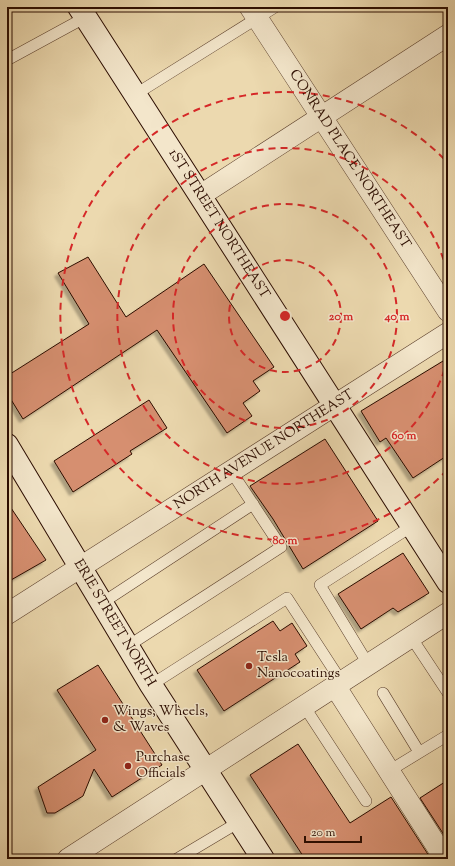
<svg xmlns="http://www.w3.org/2000/svg" width="455" height="866" font-family="'Sorts Mill Goudy',serif">
	<style>
		.building { fill: #d68f70; stroke: #2b0c00; filter: url(#shadow) }
		.lines { fill: none; stroke-linecap: round; stroke-linejoin: round }
		.lane-casing { stroke: #5b3f2c; stroke-width: 12 }
		.street-casing { stroke: #5b3f2c; stroke-width: 22 }
		.secondary-casing { stroke: #2b0c00; stroke-width: 24 }
		.lane { stroke: #f3e6cb; stroke-width: 11 }
		.street { stroke: #f3e6cb; stroke-width: 21 }
		.secondary { stroke: #f3e6cb; stroke-width: 22 }
		.ring { fill: none; stroke: #d62828; stroke-width: 2; stroke-dasharray: 7 5 }
		.poi-dot { fill: #8f2418; stroke: #f3e6cb; stroke-width: 1.5 }
		.labels { text-anchor: middle; dominant-baseline: central; stroke-width: 3; stroke-linejoin: round; paint-order: stroke }
		.street-label { font-size: 14px; fill: #2b0c00; stroke: #f3e6cb }
		.poi-label { font-size: 14px; fill: #2b0c00; stroke: #f3e6cb; text-anchor: start }
		.centre { fill: #d62828; stroke: #f3e6cb; stroke-width: 2 }
		.ring-label { font-size: 12px; text-anchor: middle; font-weight: bold; fill: #d62828; stroke: #f3e6cb; stroke-width: 3; stroke-linejoin: round; paint-order: stroke }
	</style>
	<defs>
		<filter id="shadow"><feDropShadow dx="-3.5" dy="3.5" stdDeviation="1" flood-color="#0004"/></filter>
	</defs>
	<rect width="100%" height="100%" fill="#ecd9af"/>
	<filter id="stains"><feTurbulence type="fractalNoise" baseFrequency=".005" numOctaves="4"/><feColorMatrix values="0 0 0 0 .2 0 0 0 0 .09 0 0 0 0 .02 0 0 0 .5 -.17"/></filter>
	<radialGradient id="worn" r=".72"><stop offset=".6" stop-color="#630" stop-opacity="0"/><stop offset="1" stop-color="#630" stop-opacity=".3"/></radialGradient>
	<g class="building">
		<polygon points="88,257 126,317 204,264 274,367 253,381 260,391 243,403 252,416 227,433 157,330 23,419 7,393 7,376 89,324 58,273"/>
		<polygon points="448,358 448,455 413,478 386,438 380,442 361,411"/>
		<polygon points="149,400 167,428 130,451 132,454 73,492 54,461"/>
		<polygon points="325,439 378,521 303,569 273,519 250,486"/>
		<polygon points="7,502 46,560 11,580 7,569"/>
		<polygon points="403,553 429,593 398,612 393,608 361,629 338,594"/>
		<polygon points="273,621 280,631 292,623 307,646 295,654 300,662 224,711 197,670"/>
		<polygon points="98,665 162,765 112,797 94,769 83,796 55,813 47,813 38,787 96,750 57,690"/>
		<polygon points="298,744 350,823 391,797 431,859 305,859 250,775"/>
		<polygon points="448,780 448,841 420,798"/>
	</g>
	<g class="lines">
		<g class="lane-casing">
			<g id="lane">
				<polyline points="7,60 86,17"/>
				<polyline points="136,94 275,7"/>
				<polyline points="102,603 253,504"/>
				<polyline points="411,637 448,693"/>
				<polyline points="128,646 281,547 231,471"/>
				<polyline points="368,664 320,585 412,526"/>
				<polyline points="151,685 287,598 341,681"/>
				<polyline points="383,693 419,752"/>
				<polyline points="304,706 366,801"/>
				<polyline points="389,771 448,735"/>
				<polyline points="177,859 239,822"/>
			</g>
		</g>
		<g class="street-casing">
			<g id="street">
				<path id="s1" d="M250,7L448,311"/>
				<polyline points="201,195 448,35"/>
				<path id="s2" d="M7,614L448,333"/>
				<polyline points="335,686 445,859"/>
				<polyline points="68,859 448,613"/>
			</g>
		</g>
		<g class="secondary-casing">
			<g id="secondary">
				<path id="s3" d="M79,7L448,582"/>
				<path id="s4" d="M7,445L151,685L263,859"/>
			</g>
		</g>
		<use href="#lane" class="lane"/>
		<use href="#street" class="street"/>
		<use href="#secondary" class="secondary"/>
	</g>
	<g class="ring">
		<circle cx="285" cy="316" r="56"/>
		<circle cx="285" cy="316" r="112"/>
		<path d="M448 358A168 168 0 1 1 448 274"/>
		<path d="M447 470A224 224 0 1 1 447 162"/>
	</g>
	<g class="poi-dot">
		<circle cx="249" cy="666" r="4"/>
		<circle cx="105" cy="720" r="4"/>
		<circle cx="128" cy="766" r="4"/>
	</g>
	<g class="labels">
		<g class="street-label">
			<text stroke="none"><textPath href="#s1" startOffset="182">CONRAD PLACE NORTHEAST</textPath></text>
			<text stroke="none"><textPath href="#s3" startOffset="258">1ST STREET NORTHEAST</textPath></text>
			<text stroke="none"><textPath href="#s2" startOffset="305">NORTH AVENUE NORTHEAST</textPath></text>
			<text stroke="none"><textPath href="#s4" startOffset="208">ERIE STREET NORTH</textPath></text>
		</g>
		<g class="poi-label">
			<text x="257" y="658">Tesla<tspan x="257" dy="16">Nanocoatings</tspan></text>
			<text x="113" y="712">Wings, Wheels,<tspan x="113" dy="16">&amp; Waves</tspan></text>
			<text x="136" y="758">Purchase<tspan x="136" dy="16">Officials</tspan></text>
		</g>
	</g>
	<circle cx="285" cy="316" r="6" class="centre"/>
	<g class="ring-label">
		<text x="341" y="320">20 m</text>
		<text x="397" y="320">40 m</text>
		<text x="404" y="439">60 m</text>
		<text x="285" y="544">80 m</text>
	</g>
	<rect width="455" height="866" fill="none" stroke="#ecd9af" stroke-width="24"/>
	<rect x="8" y="8" width="439" height="850" fill="none" stroke="#2b0c00" stroke-width="2"/>
	<rect x="12" y="12" width="431" height="842" fill="none" stroke="#2b0c00"/>
	<path d="M305 836v6h56v-6" fill="none" stroke="#2b0c00" stroke-width="2"/>
	<text x="311" y="836" font-size="12" fill="#2b0c00" stroke="#f3e6cb" stroke-width="3" paint-order="stroke">20 m</text>
	<rect width="100%" height="100%" filter="url(#stains)"/>
	<rect width="100%" height="100%" fill="url(#worn)"/>
</svg>
